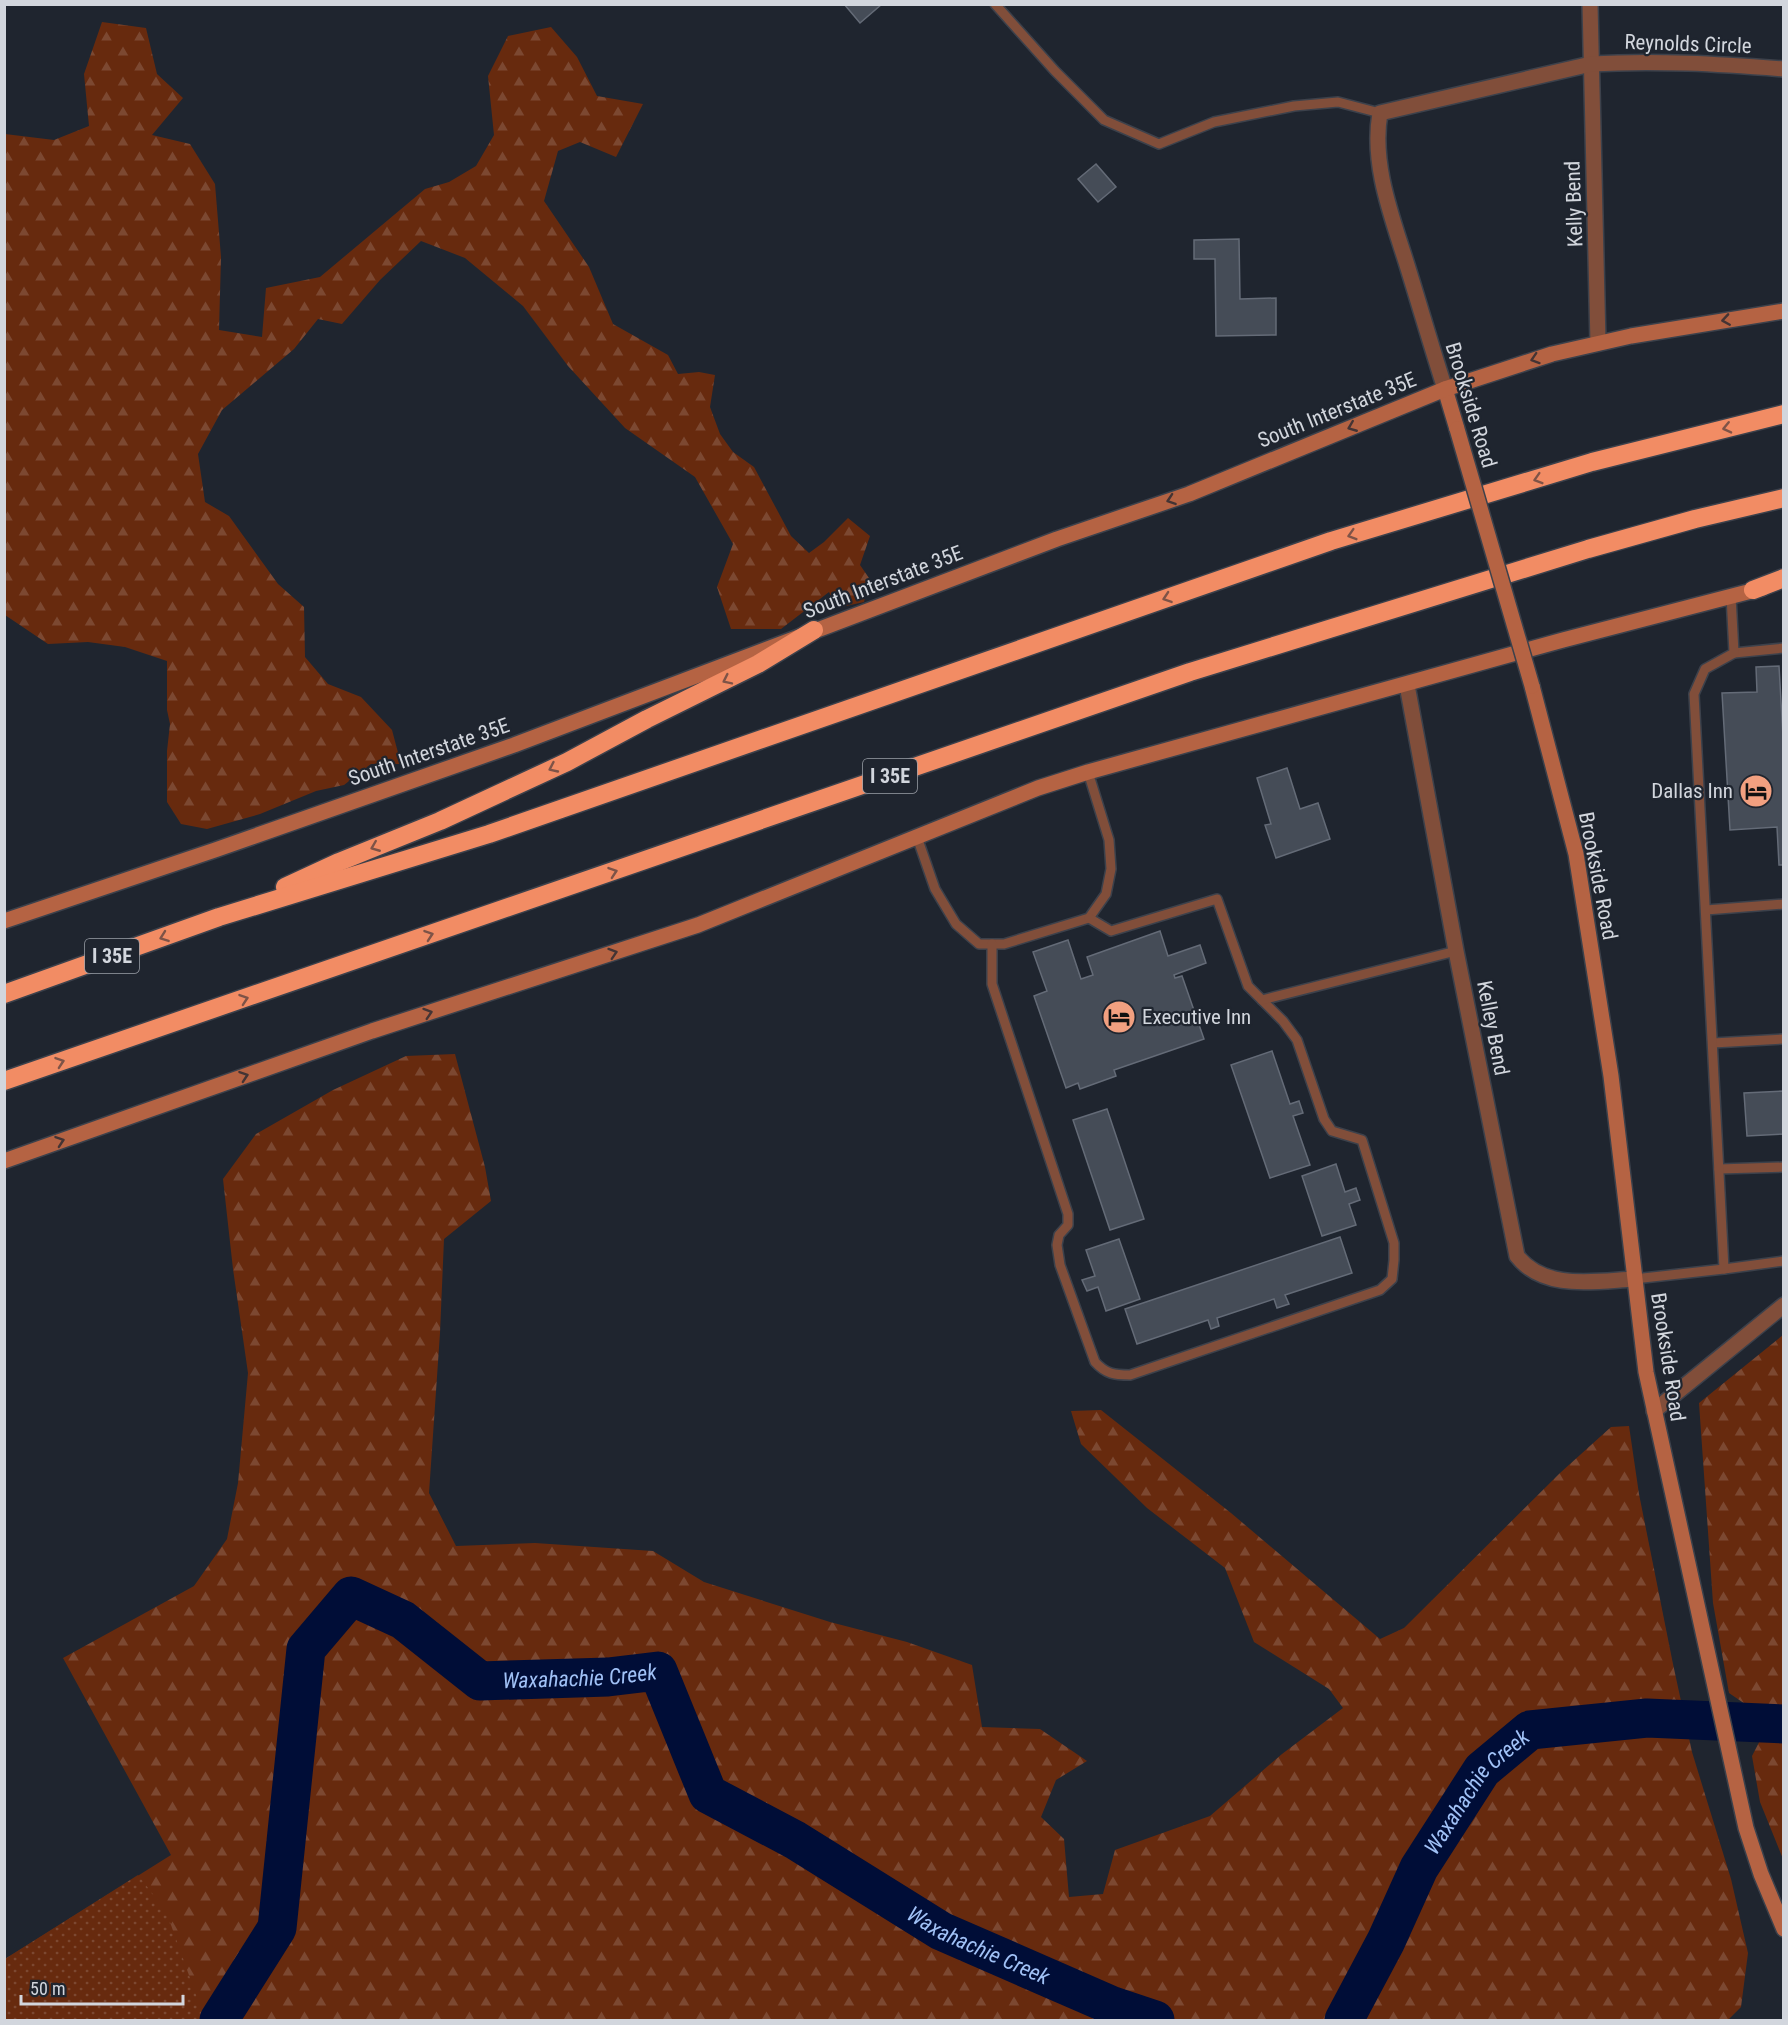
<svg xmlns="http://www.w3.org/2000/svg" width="1788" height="2025" font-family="'Roboto Condensed',sans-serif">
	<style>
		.forest { fill: url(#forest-firs) }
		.park { fill: url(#park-dots) }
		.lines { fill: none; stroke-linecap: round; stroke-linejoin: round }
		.river { stroke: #000d37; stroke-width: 39 }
		.building { fill: #454c57; stroke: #646b77; stroke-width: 1.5 }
		.service-casing { stroke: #3c414b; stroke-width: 12 }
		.minor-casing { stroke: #3c414b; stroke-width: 18 }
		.tertiary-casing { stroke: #3c414b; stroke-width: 18 }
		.secondary-casing { stroke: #3c414b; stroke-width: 18 }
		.motorway-casing { stroke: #3c414b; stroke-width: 21 }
		.service { stroke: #814e3a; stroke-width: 9 }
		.minor { stroke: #814e3a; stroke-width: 15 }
		.tertiary { stroke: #814e3a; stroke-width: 15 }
		.secondary { stroke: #b56343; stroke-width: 15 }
		.motorway { stroke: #f28c64; stroke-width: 18 }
		.secondary-bridge-casing { stroke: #3c414b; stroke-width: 18; stroke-linecap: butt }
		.secondary-bridge { stroke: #b56343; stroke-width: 15 }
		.oneway { stroke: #443434 }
		.oneway2 { stroke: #7e5347 }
		.labels { text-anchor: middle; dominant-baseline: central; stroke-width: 4.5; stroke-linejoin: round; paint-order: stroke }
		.shield { fill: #1f252f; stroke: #9ca1a9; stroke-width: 1.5 }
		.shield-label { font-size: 20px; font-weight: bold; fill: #d2d6dd }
		.street-label { font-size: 21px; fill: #d2d6dd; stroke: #1f252f }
		.poi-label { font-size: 21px; fill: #d2d6dd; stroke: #1f252f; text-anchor: end }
		.water-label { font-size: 22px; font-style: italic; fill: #a0c1f6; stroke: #1f252f }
	</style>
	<defs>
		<pattern id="forest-firs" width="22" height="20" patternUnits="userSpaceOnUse" patternTransform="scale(1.5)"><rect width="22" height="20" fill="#672a0e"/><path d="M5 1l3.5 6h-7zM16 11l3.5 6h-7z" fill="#7c4831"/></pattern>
		<pattern id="park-dots" width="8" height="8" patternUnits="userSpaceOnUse" patternTransform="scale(1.5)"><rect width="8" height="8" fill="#672a0e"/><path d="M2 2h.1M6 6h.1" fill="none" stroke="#7c4831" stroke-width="1.8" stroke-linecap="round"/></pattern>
	</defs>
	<rect width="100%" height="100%" fill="#1f252f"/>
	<g class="forest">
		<polygon points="102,22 146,28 157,74 183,98 152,135 190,144 215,184 221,257 219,330 262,337 266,288 320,277 425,189 449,182 476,166 494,135 488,76 508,36 551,27 577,57 597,96 643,104 616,157 580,142 558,151 544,201 589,267 613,324 668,355 678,374 699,372 715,375 710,407 720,434 733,452 754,467 791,536 809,553 824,542 848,518 870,536 860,565 869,578 864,602 837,608 829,592 781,629 731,629 717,587 733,544 695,477 625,428 568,366 523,306 465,258 421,241 380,280 342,324 318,319 294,349 222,410 198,454 205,502 229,516 278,584 304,607 305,657 328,684 361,697 392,730 401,764 371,764 344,785 316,791 260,814 207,829 181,824 167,802 167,751 170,724 167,710 167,661 125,647 88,642 48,644 5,615 5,134 54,140 89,126 84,74"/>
		<polygon points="455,1054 485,1167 491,1201 444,1239 440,1333 429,1493 456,1546 535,1543 653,1551 704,1582 830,1622 907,1642 972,1665 982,1727 1040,1729 1087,1761 1056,1780 1041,1817 1064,1839 1069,1897 1103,1894 1115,1850 1210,1816 1282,1754 1343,1708 1329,1689 1254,1642 1225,1568 1147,1508 1081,1444 1071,1411 1101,1410 1231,1513 1380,1639 1404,1628 1560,1473 1611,1427 1629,1426 1639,1494 1673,1664 1692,1752 1731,1879 1748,1953 1741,2007 1728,2020 5,2020 5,1959 171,1855 63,1658 194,1586 227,1539 238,1483 248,1373 233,1269 223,1179 256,1134 333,1090 406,1056"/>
		<polygon points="1783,1335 1783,1859 1760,1802 1752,1756 1770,1721 1729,1693 1713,1603 1699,1403"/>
	</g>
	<polygon class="park" points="138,1875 166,1911 205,2020 5,2020 5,1959"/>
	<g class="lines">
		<g class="river">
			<path id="s1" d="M219,2020L277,1928L306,1649L351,1596L403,1620L480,1681L608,1677L658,1671L708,1794L795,1840L941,1931L1113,2006L1155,2020"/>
			<path id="s2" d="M1344,2020L1386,1941L1419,1868L1482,1770L1530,1730L1647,1718L1784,1724"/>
		</g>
	</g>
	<g class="building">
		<polygon points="844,4 882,4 860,23"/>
		<polygon points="1096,164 1116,187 1098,202 1078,179"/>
		<polygon points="1239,239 1240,299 1276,298 1276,335 1216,336 1215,259 1194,259 1194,240"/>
		<polygon points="1779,666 1784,754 1784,865 1779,865 1777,827 1730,830 1722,693 1757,692 1756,667"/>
		<polygon points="1287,768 1300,809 1318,803 1330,839 1276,858 1265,825 1271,824 1257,778"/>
		<polygon points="1160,931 1168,956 1200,945 1206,963 1174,975 1175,978 1182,976 1204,1039 1114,1070 1116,1076 1080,1089 1078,1083 1066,1088 1034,996 1047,991 1033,952 1068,940 1081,979 1093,975 1087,957"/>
		<polygon points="1272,1051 1290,1104 1299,1101 1303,1113 1293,1116 1310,1165 1270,1178 1231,1065"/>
		<polygon points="1784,1091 1784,1134 1747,1136 1744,1093"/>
		<polygon points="1107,1109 1144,1219 1110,1230 1073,1120"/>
		<polygon points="1336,1164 1345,1192 1356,1188 1360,1200 1349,1204 1356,1225 1322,1236 1302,1176"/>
		<polygon points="1340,1237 1352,1273 1285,1295 1289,1304 1277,1308 1274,1299 1217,1318 1219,1326 1211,1329 1208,1320 1137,1344 1125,1309"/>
		<polygon points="1119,1239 1140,1299 1106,1311 1098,1287 1087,1291 1082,1280 1095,1276 1086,1250"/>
	</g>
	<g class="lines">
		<g class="service-casing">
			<g id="service">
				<polyline points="995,4 1055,71 1104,120 1159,144 1214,122 1294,106 1338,102 1380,113"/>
				<polyline points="1734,653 1784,648"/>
				<polyline points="917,837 935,889 956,924 979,944 1004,944 1089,918 1106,894 1111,869 1109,840 1088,772"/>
				<polyline points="1706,910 1784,904"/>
				<path d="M992,944V984L1068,1214V1225L1059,1235L1057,1245L1060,1265L1095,1362C1106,1374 1114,1375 1130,1375L1380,1290L1392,1279L1394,1260V1243L1362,1140L1332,1131L1324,1119L1297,1040L1283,1021L1248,986L1217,899L1111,931L1089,918"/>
				<polyline points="1262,1000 1456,951"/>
				<polyline points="1713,1043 1784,1039"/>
				<polyline points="1719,1169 1784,1167"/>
				<polyline points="1724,1269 1784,1261"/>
				<polyline points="1634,1279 1724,1269 1694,694 1705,669 1734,653 1731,596"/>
			</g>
		</g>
		<g class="minor-casing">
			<g id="minor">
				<polyline points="1590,4 1598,343"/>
				<path d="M1445,389C1432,348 1420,307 1407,265C1392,217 1371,164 1380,113L1591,64C1655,60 1720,64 1784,69"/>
				<polyline points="1654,1411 1784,1305"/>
			</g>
		</g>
		<g class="tertiary-casing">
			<path id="tertiary" d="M1407,685L1456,951L1517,1256C1544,1291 1595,1281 1634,1279"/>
		</g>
		<g class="secondary-casing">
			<g id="secondary">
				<polyline points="1445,389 1457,429"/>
				<polyline points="1532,686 1576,854 1611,1076 1646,1372 1746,1828 1761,1874 1784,1929"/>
				<polyline points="4,921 215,850 514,745 1057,539 1189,494 1445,389 1552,354 1631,336 1784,311"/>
				<polyline points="4,1161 372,1031 698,925 1038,788 1088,772 1563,640 1763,588"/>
			</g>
		</g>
		<g class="motorway-casing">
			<g id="motorway">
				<polyline points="1753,590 1784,578"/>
				<polyline points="285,887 339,862 440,821 567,762 647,719 758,664 814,630"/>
				<polyline points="4,994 219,917 489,834 1331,541 1592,462 1784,414"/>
				<polyline points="4,1081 1190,672 1588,549 1695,519 1784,498"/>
			</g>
		</g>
		<use href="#service" class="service"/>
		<use href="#minor" class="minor"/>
		<use href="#tertiary" class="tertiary"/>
		<use href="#secondary" class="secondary"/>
		<use href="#motorway" class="motorway"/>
		<g class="secondary-bridge-casing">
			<polyline id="secondary-bridge" points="1457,429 1532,686"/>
		</g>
		<use href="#secondary-bridge" class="secondary-bridge"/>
	</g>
	<defs><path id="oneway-chevron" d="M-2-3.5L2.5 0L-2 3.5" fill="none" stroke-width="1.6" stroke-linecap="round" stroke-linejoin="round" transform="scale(1.5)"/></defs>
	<g class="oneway">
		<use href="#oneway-chevron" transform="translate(1726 320) rotate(171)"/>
		<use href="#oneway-chevron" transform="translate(1535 359) rotate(162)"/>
		<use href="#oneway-chevron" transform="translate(1352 427) rotate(158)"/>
		<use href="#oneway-chevron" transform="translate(1171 500) rotate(161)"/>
		<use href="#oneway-chevron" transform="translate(613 953) rotate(-18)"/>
		<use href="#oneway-chevron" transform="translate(428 1013) rotate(-18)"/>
		<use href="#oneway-chevron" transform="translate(244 1076) rotate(-19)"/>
		<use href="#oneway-chevron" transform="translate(60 1141) rotate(-19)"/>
	</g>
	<g class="oneway2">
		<use href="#oneway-chevron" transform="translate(1727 428) rotate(167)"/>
		<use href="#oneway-chevron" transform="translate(1538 479) rotate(163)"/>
		<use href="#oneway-chevron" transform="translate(1352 535) rotate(163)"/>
		<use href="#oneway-chevron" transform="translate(1167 598) rotate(161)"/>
		<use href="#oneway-chevron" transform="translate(727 680) rotate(154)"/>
		<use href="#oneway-chevron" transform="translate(553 768) rotate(155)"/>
		<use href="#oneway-chevron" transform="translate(375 847) rotate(158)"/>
		<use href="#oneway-chevron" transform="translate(613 872) rotate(-19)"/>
		<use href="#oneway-chevron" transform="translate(429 935) rotate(-19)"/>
		<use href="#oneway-chevron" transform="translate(164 937) rotate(160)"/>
		<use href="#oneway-chevron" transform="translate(244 999) rotate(-19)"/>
		<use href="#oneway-chevron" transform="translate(60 1062) rotate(-19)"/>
	</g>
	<defs>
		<g id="hotel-disc" transform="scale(1.725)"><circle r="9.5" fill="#f2a080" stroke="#1f252f"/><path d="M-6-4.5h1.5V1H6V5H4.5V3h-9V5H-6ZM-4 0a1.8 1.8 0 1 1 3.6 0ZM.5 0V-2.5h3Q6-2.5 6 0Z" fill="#111"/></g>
	</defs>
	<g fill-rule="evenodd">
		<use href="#hotel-disc" x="1756" y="791"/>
		<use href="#hotel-disc" x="1119" y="1017"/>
	</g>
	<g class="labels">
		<g class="shield">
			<rect x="863" y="759" width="54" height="34" rx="4.5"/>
			<rect x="85" y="939" width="54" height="34" rx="4.5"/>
		</g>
		<g class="shield-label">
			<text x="890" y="776">I 35E</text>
			<text x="112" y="956">I 35E</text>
		</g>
		<g class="street-label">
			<text transform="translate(1688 44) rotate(2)">Reynolds Circle</text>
			<text transform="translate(1574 204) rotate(-92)">Kelly Bend</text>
			<text transform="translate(1471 405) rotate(73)">Brookside Road</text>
			<text transform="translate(1337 410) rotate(-22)">South Interstate 35E</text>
			<text transform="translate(883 582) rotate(-21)">South Interstate 35E</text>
			<text transform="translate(429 752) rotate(-19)">South Interstate 35E</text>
			<text transform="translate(1598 876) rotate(79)">Brookside Road</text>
			<text transform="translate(1493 1028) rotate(79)">Kelley Bend</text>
			<text transform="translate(1668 1357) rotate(81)">Brookside Road</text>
		</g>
		<g class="poi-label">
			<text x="1733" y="791">Dallas Inn</text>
			<text x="1142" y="1017" text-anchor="start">Executive Inn</text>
		</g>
		<g class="water-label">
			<text stroke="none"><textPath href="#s1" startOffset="714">Waxahachie Creek</textPath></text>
			<text stroke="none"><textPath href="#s2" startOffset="266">Waxahachie Creek</textPath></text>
			<text stroke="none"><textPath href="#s1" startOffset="1236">Waxahachie Creek</textPath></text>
		</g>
	</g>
	<rect width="1788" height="2025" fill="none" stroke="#d2d6dd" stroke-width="12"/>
	<path d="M21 1995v9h162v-9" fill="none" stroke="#d2d6dd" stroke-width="3"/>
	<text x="30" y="1995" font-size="18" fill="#d2d6dd" stroke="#1f252f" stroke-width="4.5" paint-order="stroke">50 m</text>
</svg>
